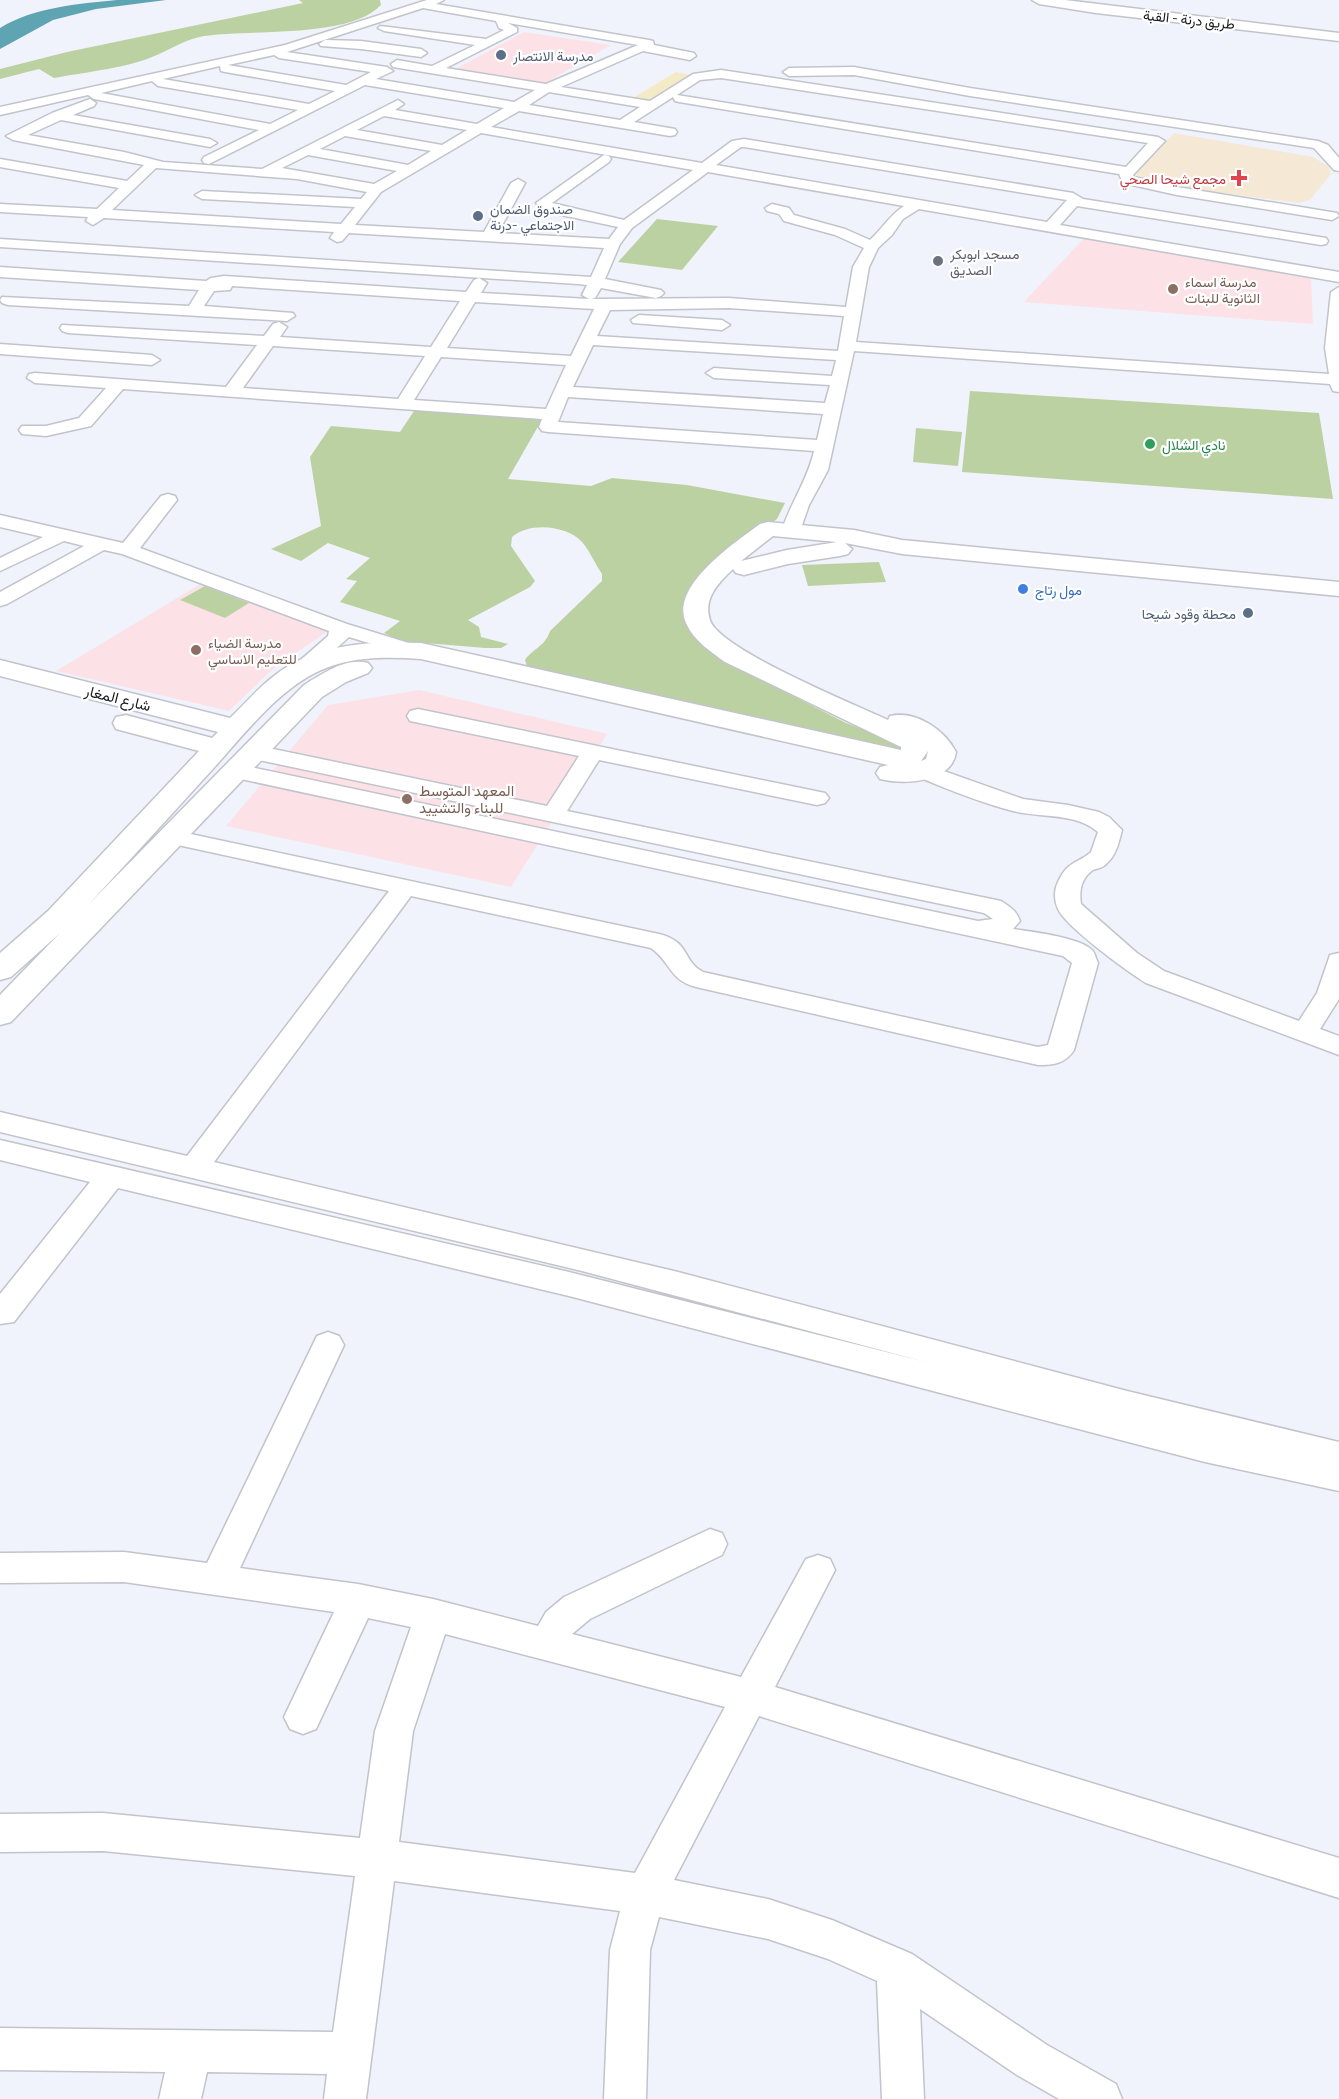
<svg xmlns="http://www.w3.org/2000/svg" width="1339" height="2099" font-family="Manrope,Vazirmatn,sans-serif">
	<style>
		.education { fill: #fce2e7 }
		.medical { fill: #f5e8d4 }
		.green { fill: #bcd1a2 }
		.sand { fill: #f4eac5 }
		.water { fill: #5ea4b2 }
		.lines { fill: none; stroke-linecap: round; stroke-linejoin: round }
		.minor-casing { stroke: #c1c4cb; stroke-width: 3 }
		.major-casing { stroke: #c1c4cb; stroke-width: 3 }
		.minor { fill: #fff; fill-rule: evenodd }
		.major { fill: #fff; fill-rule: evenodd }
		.service-dot { fill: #5c6f8a; stroke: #fff; stroke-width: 2 }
		.health-dot { fill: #e0444e; stroke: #fff; stroke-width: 2 }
		.worship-dot { fill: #6b7280; stroke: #fff; stroke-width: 2 }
		.education-dot { fill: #8d6e63; stroke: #fff; stroke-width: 2 }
		.leisure-dot { fill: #2e9e5b; stroke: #fff; stroke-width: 2 }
		.shop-dot { fill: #3f7fe0; stroke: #fff; stroke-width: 2 }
		.labels { text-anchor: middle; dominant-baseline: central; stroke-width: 4.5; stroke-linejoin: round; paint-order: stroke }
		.far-street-label { font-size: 14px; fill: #191a1d; stroke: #fff }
		.far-service-label { font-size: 14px; fill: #4e5e75; stroke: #fff; text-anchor: start }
		.far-health-label { font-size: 14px; fill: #be3a42; stroke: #fff; text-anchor: end }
		.far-worship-label { font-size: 14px; fill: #5b616d; stroke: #fff; text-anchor: start }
		.far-education-label { font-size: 14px; fill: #785e54; stroke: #fff; text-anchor: start }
		.far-leisure-label { font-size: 14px; fill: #27864d; stroke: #fff; text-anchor: start }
		.far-shop-label { font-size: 14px; fill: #366cbe; stroke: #fff; text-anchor: start }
		.street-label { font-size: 15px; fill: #191a1d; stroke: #fff }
		.education-label { font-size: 15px; fill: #785e54; stroke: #fff; text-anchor: start }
	</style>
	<rect width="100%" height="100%" fill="#f0f3fb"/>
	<g class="education">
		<polygon points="524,32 611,45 540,86 452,71"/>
		<polygon points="1085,237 1311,277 1313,324 1024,302"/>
		<polygon points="202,583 328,631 274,668 229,711 56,671"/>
		<polygon points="419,690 607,734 511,887 226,826 328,705"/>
	</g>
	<polygon class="medical" points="1174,133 1313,157 1328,166 1331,174 1310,200 1299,203 1156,184 1134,174"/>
	<g class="green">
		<path d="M299,0H380L381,5C349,39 249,29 204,36C186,39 173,48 157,55C128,68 86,72 54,78L39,69L0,79V69L67,52L303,3Z"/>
		<polygon points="657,219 718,226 682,270 618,262"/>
		<polygon points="970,391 1319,413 1333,499 962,472"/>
		<path d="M416,408L544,416L508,479L591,486L612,478L687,485L785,503L777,519L719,563L693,630L701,644L728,663L846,723L907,746L911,753L539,672L527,666L525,660C533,648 545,647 550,631L602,581V574C595,564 590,551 582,542C566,525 529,522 512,537L511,546L535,581L530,587L468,620L479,627L481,637L508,644L501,648H485L401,641L384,633L400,621L340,602L357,581L346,579L370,558L328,543L301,561L271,549L321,526L310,457L331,426L400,432Z"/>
		<polygon points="916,428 962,432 958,466 913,462"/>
		<polygon points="879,562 886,582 808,586 802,565"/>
		<polygon points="205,586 249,603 225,618 180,600"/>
	</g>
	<polygon class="sand" points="676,72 699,77 655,106 628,101"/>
	<path class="water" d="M117,0H166L96,9L53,20L0,49V28C34,7 78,4 117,0Z"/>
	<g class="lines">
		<g class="minor-casing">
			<g id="minor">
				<path d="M427,0H444L436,4L649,40L653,41L654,45L694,53L696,56L690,60L643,51L561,87L650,101L693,74L721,70L1158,137L1165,141L1133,175L1134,177L1177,187L1337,213L1339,216L1332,220L1177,195L1123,183L1119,174L679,102L675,101L673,97L634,122L675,129L677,132L675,135L670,136L519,111L491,127L702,163L732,141L744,139L1073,193L1083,199L1326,238L1328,241L1326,244L1321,245L1077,206L1060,225L1339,272V282L919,209L903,219L892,235L878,248L869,267L856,342L1329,374L1325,348L1331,292L1339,287V392L1333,391L1330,384L854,351L828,470L809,505L799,534H785L782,530C791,502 808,479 814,451L548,432L542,431L539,427L542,419L123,389L91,426L46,436L22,434L19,430L22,426H46L79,418L106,388L35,383L27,378L29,374L35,373L226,387L257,345L68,333L62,331L60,328L62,325L264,336L273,324L279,322L287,327L280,337L431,347L460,301L232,286L230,290L214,291L204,306L293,313L295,316L287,321L8,305L2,303L0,300L2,297L189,306L199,290L0,277V267L206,281L211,278L224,276L466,292L474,280L479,278L487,283L481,293L589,299L582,295L587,285L578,284L0,247V239L591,277L604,248L349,233L342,241L337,242L330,238L334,232L104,218L93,225L86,221L88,217L0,212V204L97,209L119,188L0,167V159L127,181L144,165L13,140L6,136L52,113L90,99L96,103L94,106L73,115L210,139L217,143L210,147L61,120L28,135L124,152L163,162L262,169L398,100L404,104L395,110L477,124L504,108L365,85L209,164L204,163L202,160L204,157L259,130L94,99L88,95L0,115V107L285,45ZM423,8L496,21L499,28L504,30L486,39L380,26L378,28L384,31L475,45L432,66L397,60L391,64L393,67L535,90L514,102L376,79L393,71L387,67L287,52ZM508,23L638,45L546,84L446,68L517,32V28ZM274,55L279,58L371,72L346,85L228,65ZM220,66L221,71L225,72L335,91L309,104L163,79ZM721,78L1148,143L1126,167L677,95L700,80ZM152,81L158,86L298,110L270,124L101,93ZM549,92L640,107L620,120L529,105ZM384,116L467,130L442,145L357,130ZM481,133L693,170L624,220L552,203L609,162L611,159L609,156L604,155L536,203L547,212L618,227L609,239L498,233L525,183L518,179L511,183L484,232L355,225L381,192ZM345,136L431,151L408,165L320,149ZM741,147H744L1067,200L1047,222L716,165ZM308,155L397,171L374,184L282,168ZM156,168L297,179L367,192L361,199L202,191L195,195L202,199L355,207L341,224L112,210ZM708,172L904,206C890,215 882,229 870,240L845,229L794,215L789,208L772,204L765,208L767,211L779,214L784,221L835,235L864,248L853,267L846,307L729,298L591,299L595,298L601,288L656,298L661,296L664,293L661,290L605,279L620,244L632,228ZM475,302L594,309L571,356L447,348ZM729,308L844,316L838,351L597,336L610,310ZM593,345L836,360L832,376L714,368L706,373L714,378L830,385L825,403L573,387ZM273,346L425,356L398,399L243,388ZM441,357L566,365L546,409L414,400ZM568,397L823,414L817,440L558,422Z"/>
				<polygon points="325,40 361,41 421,49 427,53 421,57 361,49 321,46 319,44"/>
				<polygon points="854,67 970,88 1318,141 1328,145 1339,158 1339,171 1334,170 1314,148 970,96 854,75 789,76 783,72 789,68"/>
				<polygon points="639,315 722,320 730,325 722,330 633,323 631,320"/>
				<polygon points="0,344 152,355 160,360 152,365 0,354"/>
				<polygon points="168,494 175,496 177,500 140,548 347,624 415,645 418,649 415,653 408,655 349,637 310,672 303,674 296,672 292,668 296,664 328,636 329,631 122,554 104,550 7,604 0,606 0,592 84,546 64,541 0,571 0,558 43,537 0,527 0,515 123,543 161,496"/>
				<path d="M418,709L825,793L829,798L825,803L817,805L599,760L567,811L1001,901C1010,907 1016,910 1020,921L1013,929C1032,932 1079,937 1092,950C1095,953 1096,959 1098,963L1074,1050C1065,1064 1053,1065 1038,1065L696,987C669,980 671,962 651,948L411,896L214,1162L678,1272L1127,1391L1339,1442V1491L1205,1462L569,1296L118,1188L14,1322L0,1324V1294L90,1182L0,1160V1140L569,1272L926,1362L582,1271L0,1132V1112L187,1156L389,891L164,842L160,837L164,832L172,830L659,934C691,942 682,961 703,972L1038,1047L1048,1045L1072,963L1063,956L236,778L228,776L225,771L228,766L236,764L978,921L993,919L984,913L254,759L246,757L243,752L246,747L254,745L547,806L579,756L410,721L407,716L410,711Z"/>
				<path d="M924,764L1023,799L1068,805L1099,812L1109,817L1122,830C1119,842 1116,856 1106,864C1103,868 1098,868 1093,870C1081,878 1079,891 1081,904L1137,953L1164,971L1299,1021L1317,993L1330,955L1339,953V999L1320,1029L1339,1036V1055L1146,983C1127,971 1066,927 1058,909C1054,900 1054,890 1058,882C1068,860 1078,864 1091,852L1098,832C1075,812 1040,818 1013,811C979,802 947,789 916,776L913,771L916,766Z"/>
				<path d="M328,1332L339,1336L344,1345L240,1568L358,1584L433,1599L538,1626L546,1612L564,1597L710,1529L722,1533L727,1544L722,1555L590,1619L572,1634L741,1677L806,1559L818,1555L830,1559L835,1570L775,1687L1339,1858V1898L759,1716L674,1880L768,1899L832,1920L912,1954L1047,2045L1116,2084L1122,2099H1059L1017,2075L920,2009L924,2099H882L877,1981L828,1959L768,1939L659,1917L650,1950L646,2099H604L610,1950L620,1911L394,1881L366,2099H324L327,2074L207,2072L201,2099H159L165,2072L0,2070V2028L333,2032L355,1876L103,1851L0,1852V1814L103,1813L360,1838L375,1731L411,1627L368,1618L316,1729L303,1734L290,1729L284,1717L334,1612L124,1582L0,1583V1553L124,1552L207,1563L317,1336ZM445,1634L725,1707L635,1873L399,1842L413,1731Z"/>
			</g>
		</g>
		<g class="major-casing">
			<g id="major">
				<polygon points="1032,0 1065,0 1339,33 1339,41 1096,13 1039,4"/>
				<path d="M768,522L854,530L902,540L1339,582V596L902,554L845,543L852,549L848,554L840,556L788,564L744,575L736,573L733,569C718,583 703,599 710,620C718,649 856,705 888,720L890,716C916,710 945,730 956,752C952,783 904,785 880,779L876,773L880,767L888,765L421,659C389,657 357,656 326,668C281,685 243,736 211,771C170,816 129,861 87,906L304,685C322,674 346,657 368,663L372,668L368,673L346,682L322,697L11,1022L0,1025V995L60,933L11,977L0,980V953L48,911L199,751L116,729L113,723L116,717L126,715L212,738L218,732L0,676V660L230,718C245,704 258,688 274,676C314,643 372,641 421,643L901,750V747L725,662C710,651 694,641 686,623C669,586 736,542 760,524ZM773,536L837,542L787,550L741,561ZM928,751L926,759L911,765L921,761Z"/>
			</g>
		</g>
		<use href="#minor" class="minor"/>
		<use href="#major" class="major"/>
	</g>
	<g class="service-dot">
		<circle cx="501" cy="55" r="6"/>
		<circle cx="478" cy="216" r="6"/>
		<circle cx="1248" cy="613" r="6"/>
	</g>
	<path class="health-dot" d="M1236 169h6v6h6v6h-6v6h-6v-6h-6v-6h6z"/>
	<circle class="worship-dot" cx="938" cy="261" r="6"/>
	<g class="education-dot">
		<circle cx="1173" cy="289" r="6"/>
		<circle cx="196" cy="650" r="6"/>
		<circle cx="407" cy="799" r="6"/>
	</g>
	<circle class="leisure-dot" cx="1150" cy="444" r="6"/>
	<circle class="shop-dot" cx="1023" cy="589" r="6"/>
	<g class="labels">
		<g class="far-street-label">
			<text transform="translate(1189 19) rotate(6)">طريق درنة - القبة</text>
		</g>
		<g class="far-service-label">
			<text x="513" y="55">مدرسة الانتصار</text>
			<text x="490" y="208">صندوق الضمان<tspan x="490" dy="16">الاجتماعي -درنة</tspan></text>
			<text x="1236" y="613" text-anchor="end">محطة وقود شيحا</text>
		</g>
		<g class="far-health-label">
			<text x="1226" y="178">مجمع شيحا الصحي</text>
		</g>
		<g class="far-worship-label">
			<text x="950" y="253">مسجد ابوبكر<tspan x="950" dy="16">الصديق</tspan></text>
		</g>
		<g class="far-education-label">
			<text x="1185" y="281">مدرسة اسماء<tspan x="1185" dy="16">الثانوية للبنات</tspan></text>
			<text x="208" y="642">مدرسة الضياء<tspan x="208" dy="16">للتعليم الاساسي</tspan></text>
		</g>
		<g class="far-leisure-label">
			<text x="1162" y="444">نادي الشلال</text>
		</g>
		<g class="far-shop-label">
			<text x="1035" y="589">مول رتاج</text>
		</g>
		<g class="street-label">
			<text transform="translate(118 698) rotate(14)">شارع المغار</text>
		</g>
		<g class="education-label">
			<text x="419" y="790">المعهد المتوسط<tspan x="419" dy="17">للبناء والتشييد</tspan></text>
		</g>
	</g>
</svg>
